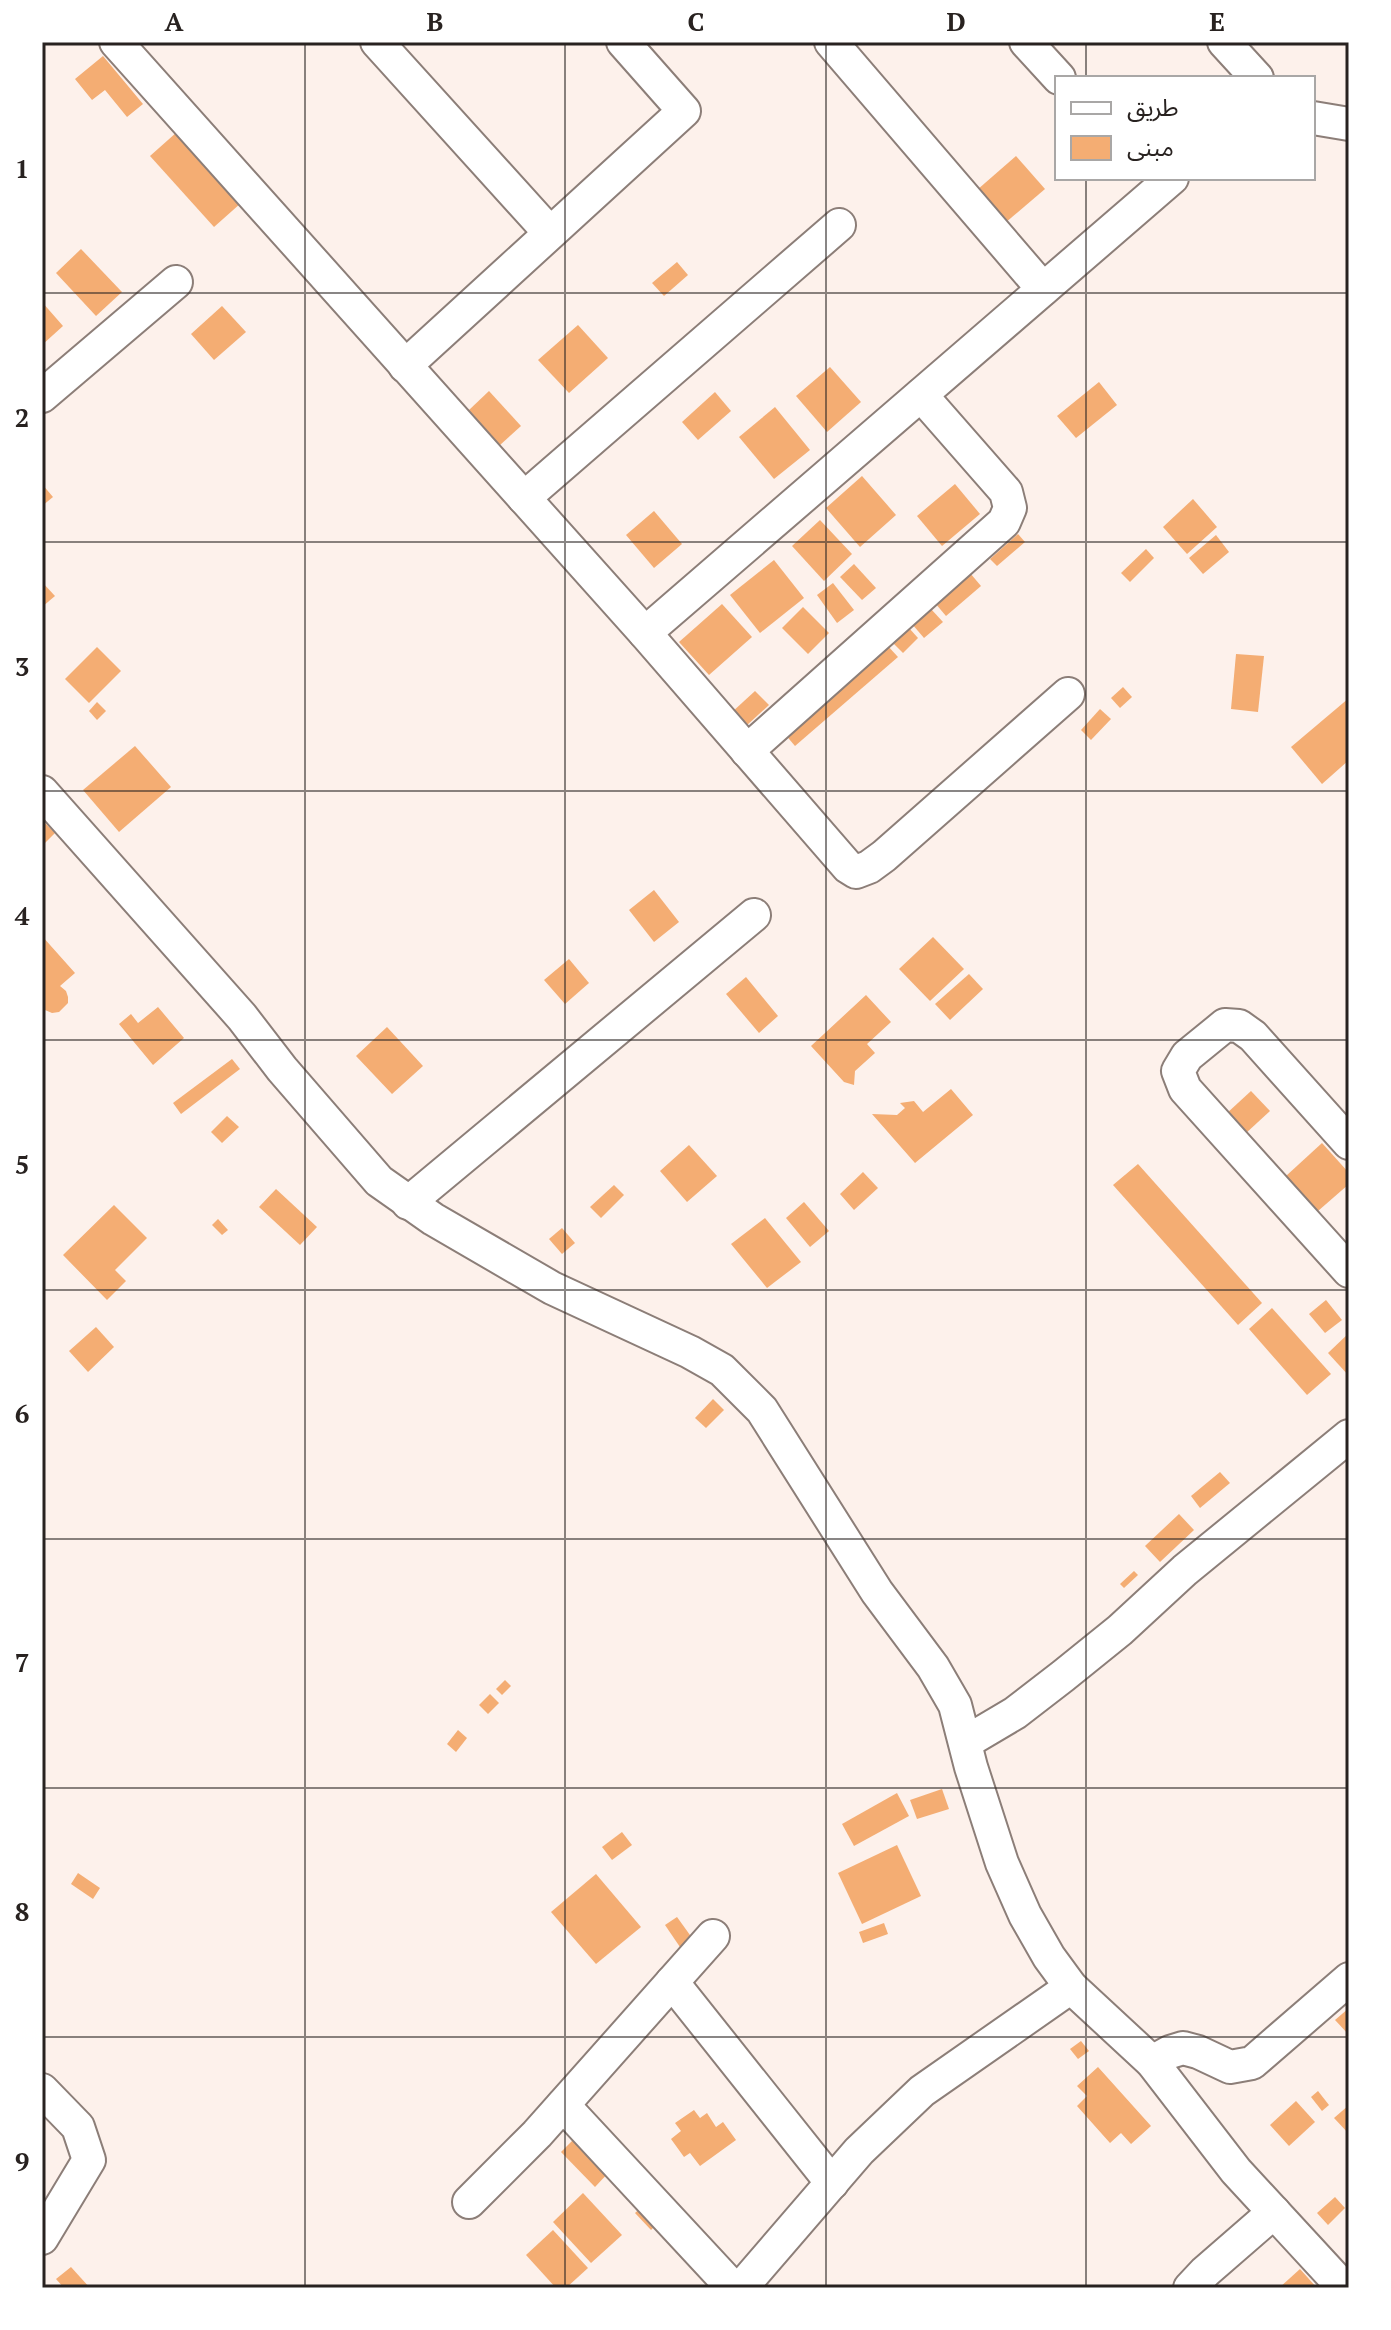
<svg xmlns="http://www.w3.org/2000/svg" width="1391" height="2330" font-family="'PT Serif','Noto Sans Arabic',serif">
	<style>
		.building { fill: #f4ad73 }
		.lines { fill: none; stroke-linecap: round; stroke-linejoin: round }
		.minor-casing { stroke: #8c7e78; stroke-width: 36 }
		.minor { stroke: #fff; stroke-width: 32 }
		.grid { fill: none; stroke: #282220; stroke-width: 2; stroke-opacity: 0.55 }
		.neatline { fill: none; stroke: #282220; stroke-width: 3 }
		.grid-label { font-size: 26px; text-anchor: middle; font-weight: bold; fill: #282220 }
	</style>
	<rect width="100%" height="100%" fill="#fdf1eb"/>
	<g class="building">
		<polygon points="103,56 143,104 127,117 105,90 92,100 75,79"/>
		<polygon points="177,132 241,203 214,227 150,156"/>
		<polygon points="1016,156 1045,189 1005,223 977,190"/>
		<polygon points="81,249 122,292 96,316 56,273"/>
		<polygon points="677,262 688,275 664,296 652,283"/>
		<polygon points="42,302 63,326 42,345"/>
		<polygon points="222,306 246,332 214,360 191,334"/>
		<polygon points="578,325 608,358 569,393 538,360"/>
		<polygon points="830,367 861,402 827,432 796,396"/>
		<polygon points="1099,382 1117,405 1076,438 1057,416"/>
		<polygon points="489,391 521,426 500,445 469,410"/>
		<polygon points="715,392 731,411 698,440 682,422"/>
		<polygon points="775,407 810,450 774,479 739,437"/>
		<polygon points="862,476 896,515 860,547 826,508"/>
		<polygon points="42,484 53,497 42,506"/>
		<polygon points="955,484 980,514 942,546 917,516"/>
		<polygon points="1193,499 1217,527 1187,554 1163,527"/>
		<polygon points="654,511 682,544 654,568 626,535"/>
		<polygon points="820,520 852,554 824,581 792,546"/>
		<polygon points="1018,534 1025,542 997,566 990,559"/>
		<polygon points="1216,535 1229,552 1203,574 1189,558"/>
		<polygon points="1146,549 1154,558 1130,582 1121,573"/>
		<polygon points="774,560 804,598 760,633 730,595"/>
		<polygon points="854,564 876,588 862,600 840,577"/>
		<polygon points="970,573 981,586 946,616 935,603"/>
		<polygon points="42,582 55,596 42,607"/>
		<polygon points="833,583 854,610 837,623 817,595"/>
		<polygon points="722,604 752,637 709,675 679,642"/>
		<polygon points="803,607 829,633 808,654 782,628"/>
		<polygon points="931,609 943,622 924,638 912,624"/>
		<polygon points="909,628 918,638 903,653 893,643"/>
		<polygon points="886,644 898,657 795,746 784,733"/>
		<polygon points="97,647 121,671 89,703 65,679"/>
		<polygon points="1236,654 1264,656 1258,712 1231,709"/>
		<polygon points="1123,687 1132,697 1120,708 1111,698"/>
		<polygon points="755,691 769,705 745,727 731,713"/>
		<polygon points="1349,698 1349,760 1322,784 1291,747"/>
		<polygon points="97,702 106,711 97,720 89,711"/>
		<polygon points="1100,709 1111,719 1091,740 1081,730"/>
		<polygon points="135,746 171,787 119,832 83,790"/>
		<polygon points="42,820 55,833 45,843 42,841"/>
		<polygon points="654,890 679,922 654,942 629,910"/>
		<polygon points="42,936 75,973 60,986 66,991 68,997 68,1003 59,1012 52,1013 45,1010 42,1013"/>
		<polygon points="933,937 964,969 930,1001 899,969"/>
		<polygon points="569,959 589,983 565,1004 544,980"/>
		<polygon points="969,974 983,989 950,1020 935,1004"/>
		<polygon points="746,977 778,1016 759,1033 726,994"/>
		<polygon points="866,995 891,1022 867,1044 875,1053 855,1071 854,1085 844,1082 811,1046"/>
		<polygon points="158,1007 184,1038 153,1065 119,1024 131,1014 138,1023"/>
		<polygon points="387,1027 423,1066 392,1094 356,1056"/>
		<polygon points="232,1059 240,1069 181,1114 173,1103"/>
		<polygon points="951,1089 973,1115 915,1163 872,1114 897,1115 905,1108 900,1103 914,1101 923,1112"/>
		<polygon points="1251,1091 1270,1111 1245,1134 1226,1114"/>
		<polygon points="227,1116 239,1127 222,1143 211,1132"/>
		<polygon points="1322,1143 1349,1173 1349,1184 1318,1211 1286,1176"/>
		<polygon points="689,1145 717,1176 687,1202 660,1171"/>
		<polygon points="1138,1164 1262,1303 1238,1325 1113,1185"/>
		<polygon points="863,1172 878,1188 854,1210 840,1194"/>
		<polygon points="614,1185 624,1195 601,1218 590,1207"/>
		<polygon points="276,1189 317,1227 300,1245 259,1207"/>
		<polygon points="804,1202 829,1231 810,1247 786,1218"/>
		<polygon points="114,1205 147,1238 115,1270 126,1281 107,1300 63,1255"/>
		<polygon points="765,1218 801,1262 767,1288 731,1244"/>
		<polygon points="218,1219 228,1230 222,1235 212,1225"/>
		<polygon points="562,1228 575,1243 562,1254 549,1239"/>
		<polygon points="1326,1300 1342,1320 1325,1333 1309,1314"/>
		<polygon points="1272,1308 1331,1374 1307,1395 1249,1329"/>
		<polygon points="96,1327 114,1347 88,1372 69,1351"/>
		<polygon points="1349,1333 1349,1376 1328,1353"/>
		<polygon points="713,1399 724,1410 706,1428 695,1418"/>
		<polygon points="1220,1472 1230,1483 1200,1508 1191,1496"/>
		<polygon points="1179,1514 1194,1530 1160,1562 1145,1546"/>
		<polygon points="1134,1571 1138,1575 1124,1588 1120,1584"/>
		<polygon points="505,1680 511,1686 502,1695 496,1689"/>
		<polygon points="490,1694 499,1703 488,1714 479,1705"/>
		<polygon points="458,1730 467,1738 456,1752 447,1744"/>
		<polygon points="942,1789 949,1809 917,1819 910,1800"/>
		<polygon points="897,1793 909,1816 854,1846 842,1824"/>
		<polygon points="622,1832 632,1845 612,1860 602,1847"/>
		<polygon points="897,1845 921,1896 862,1924 838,1873"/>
		<polygon points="78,1873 100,1888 93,1899 71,1884"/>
		<polygon points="596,1874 641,1927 596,1964 551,1912"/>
		<polygon points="677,1917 695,1942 682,1950 665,1925"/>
		<polygon points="884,1923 888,1934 863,1943 859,1932"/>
		<polygon points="1349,2008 1349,2035 1335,2020"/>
		<polygon points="1081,2041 1089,2051 1078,2059 1070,2049"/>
		<polygon points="1098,2067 1151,2126 1131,2144 1121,2133 1110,2143 1077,2106 1087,2096 1077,2086"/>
		<polygon points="1318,2091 1329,2105 1322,2111 1311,2097"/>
		<polygon points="1296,2101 1315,2122 1289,2146 1270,2125"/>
		<polygon points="1349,2105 1349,2134 1334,2118"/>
		<polygon points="694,2110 700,2118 707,2113 716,2127 723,2122 736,2140 700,2166 690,2153 684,2157 671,2139 681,2131 675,2123"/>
		<polygon points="577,2136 611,2170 595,2187 561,2152"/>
		<polygon points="583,2193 622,2235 591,2263 553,2222"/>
		<polygon points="1335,2197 1345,2208 1328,2225 1317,2213"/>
		<polygon points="646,2203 662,2219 651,2230 635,2213"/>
		<polygon points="553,2230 588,2268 566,2288 556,2288 526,2255"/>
		<polygon points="71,2267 90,2288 64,2288 56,2279"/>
		<polygon points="1300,2269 1317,2288 1279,2288"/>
	</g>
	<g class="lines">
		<g class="minor-casing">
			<g id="minor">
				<polyline points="116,42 645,633 848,867 856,872 869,867 884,856 1068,694"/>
				<polyline points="377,42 550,233"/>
				<polyline points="831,42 1043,289"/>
				<polyline points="1026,42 1059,78"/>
				<polyline points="1224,42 1257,78"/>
				<polyline points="1313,118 1349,124"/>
				<polyline points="405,366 684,111 623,42"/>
				<polyline points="42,396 176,282"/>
				<polyline points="524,498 839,225"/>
				<polyline points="645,633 1172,178"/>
				<polyline points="747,751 1004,522 1010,508 1006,492 921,395"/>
				<polyline points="42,792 242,1017 282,1069 379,1181 433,1219 552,1288 690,1352 722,1370 762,1410 877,1592 933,1667 955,1705 971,1767 1002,1863 1025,1915 1049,1957 1071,1987 1152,2062 1236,2171 1344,2288"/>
				<polyline points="1349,1143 1253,1036 1239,1026 1225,1025 1187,1056 1178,1071 1185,1089 1349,1271"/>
				<polyline points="408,1203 754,915"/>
				<polyline points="966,1742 1015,1713 1063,1676 1120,1630 1185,1570 1349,1436"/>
				<polyline points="672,1982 832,2183"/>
				<polyline points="1152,2062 1170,2052 1183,2048 1198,2052 1230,2067 1252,2063 1349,1979"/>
				<polyline points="42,2090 78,2127 89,2160 42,2238"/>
				<polyline points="563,2105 733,2288"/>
				<polyline points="469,2202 537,2134 713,1936"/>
				<polyline points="741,2288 859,2151 922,2091 1071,1987"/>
				<polyline points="1190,2288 1205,2272 1274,2212"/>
			</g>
		</g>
		<use href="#minor" class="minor"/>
	</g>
	<path class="grid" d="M305,42V2288M565,42V2288M826,42V2288M1086,42V78M1086,178V2288M42,293H1349M42,542H1349M42,791H1349M42,1040H1349M42,1290H1349M42,1539H1349M42,1788H1349M42,2037H1349"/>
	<rect width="1391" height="2330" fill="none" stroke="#ffffff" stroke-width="88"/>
	<rect x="1055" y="76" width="260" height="104" fill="#ffffff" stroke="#a9a7a6" stroke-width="2"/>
	<rect x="1071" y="102" width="40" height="12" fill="#ffffff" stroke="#a9a7a6" stroke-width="2"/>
	<text x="1127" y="116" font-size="24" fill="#282220">طريق</text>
	<rect x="1071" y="136" width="40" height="24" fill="#f4ad73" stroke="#a9a7a6" stroke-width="2"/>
	<text x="1127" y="156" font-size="24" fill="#282220">مبنى</text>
	<rect x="44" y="44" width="1303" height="2242" class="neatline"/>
	<g class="grid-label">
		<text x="174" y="31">A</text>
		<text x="435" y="31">B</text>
		<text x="696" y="31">C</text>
		<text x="956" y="31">D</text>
		<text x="1217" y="31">E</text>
		<text x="22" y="178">1</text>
		<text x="22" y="427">2</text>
		<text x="22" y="676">3</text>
		<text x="22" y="925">4</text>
		<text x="22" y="1174">5</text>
		<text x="22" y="1423">6</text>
		<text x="22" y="1672">7</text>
		<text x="22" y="1921">8</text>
		<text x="22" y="2171">9</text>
	</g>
</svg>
